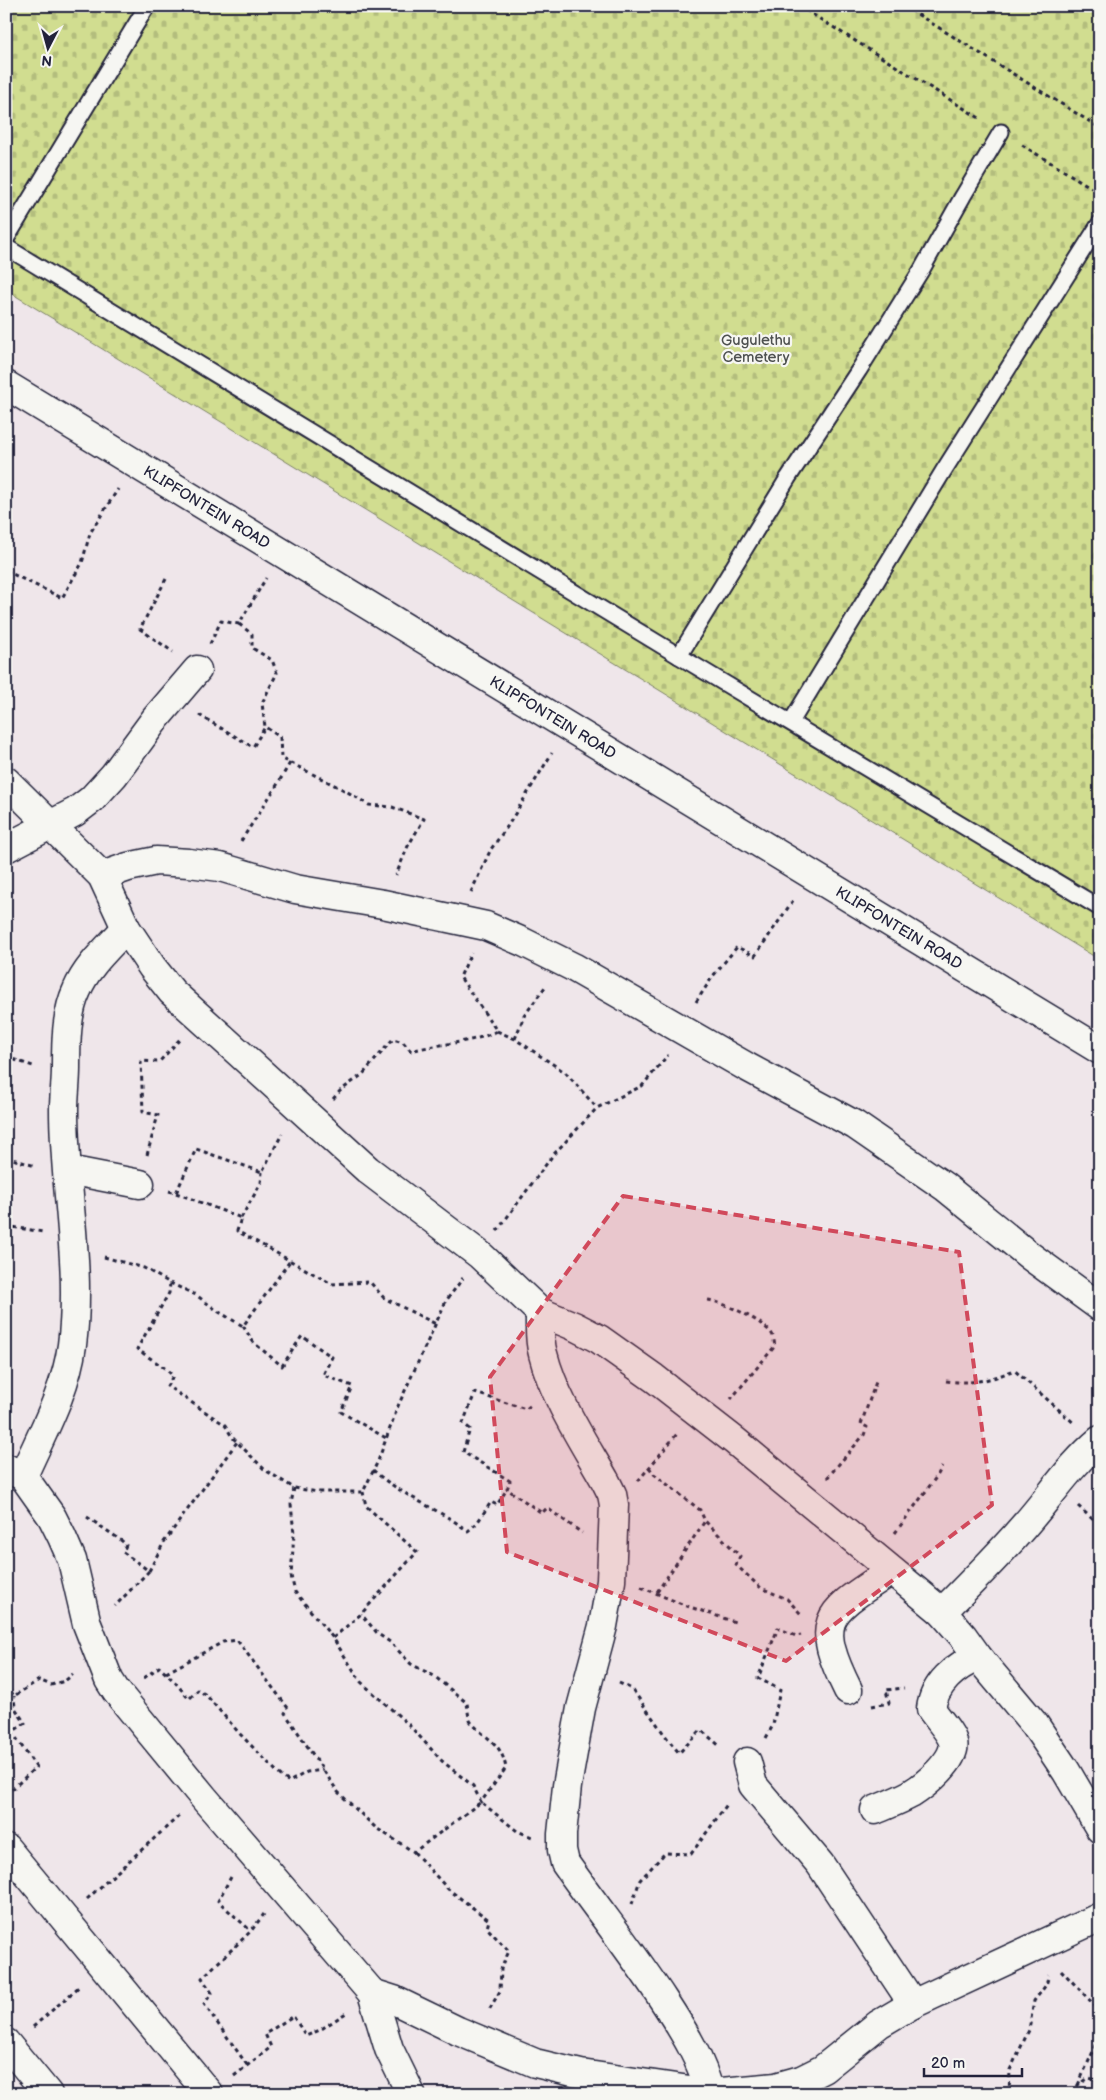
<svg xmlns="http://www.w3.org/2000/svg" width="1106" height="2100" font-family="'Balsamiq Sans',sans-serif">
<defs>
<pattern id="cemetery-stones" width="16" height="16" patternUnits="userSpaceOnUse" patternTransform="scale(1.25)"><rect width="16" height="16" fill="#d1dd90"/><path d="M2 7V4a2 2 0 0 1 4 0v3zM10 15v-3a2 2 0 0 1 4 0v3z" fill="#b3bd7d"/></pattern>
</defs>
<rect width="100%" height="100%" fill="#efe6ea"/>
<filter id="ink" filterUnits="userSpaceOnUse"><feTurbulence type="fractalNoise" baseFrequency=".02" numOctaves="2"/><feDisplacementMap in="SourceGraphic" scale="10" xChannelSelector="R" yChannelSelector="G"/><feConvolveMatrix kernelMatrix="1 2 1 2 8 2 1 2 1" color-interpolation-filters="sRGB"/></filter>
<g filter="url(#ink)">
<path fill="url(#cemetery-stones)" stroke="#7a8066" d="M6,6H1100V960L6,290Z"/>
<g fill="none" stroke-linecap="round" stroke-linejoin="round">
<defs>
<g id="lane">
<path d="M6,239L147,6"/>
<path d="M6,247L679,656L1100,908"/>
<path d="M679,656L788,478L859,370L922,269L963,196L1001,132"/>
<path d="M791,722L944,470L1100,223"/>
</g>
<g id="street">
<path d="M6,781L102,876L126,928L152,967L172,992L368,1170L480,1255L540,1312L574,1326L599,1339L654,1378L735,1441L942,1612L963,1636L978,1657L1035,1725L1066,1771L1100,1829"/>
<path d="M6,848L75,812L92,799L114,775L156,718L197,670"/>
<path d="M102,876L128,867L156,861L189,863L220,867L295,889L383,904L486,926L523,942L573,967L747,1067L855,1125L945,1187L1030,1256L1100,1307"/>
<path d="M68,1170L140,1184"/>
<path d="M540,1312C540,1326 539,1341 543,1354C554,1398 584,1443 606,1482L612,1494L614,1505L611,1581L603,1626L581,1708L567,1786L562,1834V1850L565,1863C598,1910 633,1953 664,2001C683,2030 702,2060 710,2094"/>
<path d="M6,1468L23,1476L52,1517L62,1537L72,1560L87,1624L109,1680L116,1691L204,1798L372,1993L389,2049L411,2094"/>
<path d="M23,1476C42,1433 66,1391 72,1345C82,1266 64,1188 64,1110C64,1096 66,1082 66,1068C66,1043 66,1013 77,990C87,966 109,947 126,928"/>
<path d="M942,1612C970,1584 998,1556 1024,1526C1049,1498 1071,1464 1100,1440"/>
<path d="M848,1690C811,1616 830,1612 891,1571"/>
<path d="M747,1762L753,1785L820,1864L913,2004"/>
<path d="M875,1810C887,1805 900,1800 911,1794C924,1786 958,1759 953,1742C951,1733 937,1718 931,1709C934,1684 955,1666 978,1657"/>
<path d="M6,1848L209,2094"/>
<path d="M372,1993L394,2000L458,2031L535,2063L581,2074L710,2093L776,2087L801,2080L823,2069L879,2024L913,2004L1100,1917"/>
<path d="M6,2043L48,2094"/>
</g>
<g id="secondary">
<path id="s1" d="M6,385L1100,1050"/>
</g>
</defs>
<use href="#lane" stroke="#22223b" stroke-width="19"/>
<use href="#street" stroke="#22223b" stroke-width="31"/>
<use href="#secondary" stroke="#22223b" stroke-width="31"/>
<g stroke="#22223b" stroke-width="3" stroke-dasharray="4 4" stroke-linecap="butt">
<path d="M799,6L981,119"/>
<path d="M904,6L1100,128"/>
<path d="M1022,145L1100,193"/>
<path d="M6,571L62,598L82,563L90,533L118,489"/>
<path d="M166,579L140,629L173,652"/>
<path d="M239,624L252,634V648L272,660L277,673L262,703L265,727"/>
<path d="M210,644L221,621L239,624L266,578"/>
<path d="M199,715L253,747L265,727L280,737L281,758L346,791L369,805L392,807L424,819L408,846L396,875"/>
<path d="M241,841L277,785L290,763"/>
<path d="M471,892L491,849L507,827L552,753"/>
<path d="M696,1002L713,976L737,947L755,956L794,899"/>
<path d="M497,1031L515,1039L566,1073L597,1108"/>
<path d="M515,1039L524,1016L545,987"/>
<path d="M6,1057L36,1067"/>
<path d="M333,1099L340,1091L363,1074L393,1039L403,1042L411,1051C439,1043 471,1044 497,1031L460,977L471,953"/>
<path d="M147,1155L158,1115L143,1112L141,1061L159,1062L180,1039"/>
<path d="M6,1157L35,1166"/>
<path d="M169,1191L176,1193L196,1149L262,1172L282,1134"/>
<path d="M176,1193L241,1218L237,1231L332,1284L370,1282L384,1298L436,1324"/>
<path d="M241,1218L261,1183L262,1172"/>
<path d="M6,1226L43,1232"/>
<path d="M497,1231L553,1155L597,1108L642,1086L668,1055"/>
<path d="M104,1257L144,1268L170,1283L169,1293L137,1349L166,1369L173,1376L167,1386L225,1425L232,1437L265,1470L294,1488L318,1492H363L378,1461L398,1406L446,1301L463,1278"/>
<path d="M1094,1266L1100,1260"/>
<path d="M170,1283L196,1295L219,1312L243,1326L290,1261"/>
<path d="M708,1300C725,1303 762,1320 772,1334C774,1337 774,1342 775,1346L731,1399"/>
<path d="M243,1326L254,1343L282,1366L302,1336L332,1357L323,1375L352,1386L341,1412L386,1438"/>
<path d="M946,1381C972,1384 989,1381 1014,1370L1075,1424"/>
<path d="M530,1406L526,1409L475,1393L463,1423L470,1429L463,1452L510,1481L507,1489L542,1513L547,1508L582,1533"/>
<path d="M649,1467L654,1474L700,1510L705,1521L740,1556L736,1565L761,1588L787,1599L801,1614"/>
<path d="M373,1470C401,1496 438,1508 468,1531L477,1523L491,1502L497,1505L507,1489"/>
<path d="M827,1478L864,1435L867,1427L861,1424L876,1382"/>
<path d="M638,1481L677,1434"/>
<path d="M294,1488L291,1504L294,1534L291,1576L295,1592L333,1638L361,1682L409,1725L442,1761L473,1786L481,1802L506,1768C501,1741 486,1740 471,1722C468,1718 468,1709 467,1703L434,1676L411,1664L390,1642L378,1634L361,1614"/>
<path d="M1078,1506L1100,1526"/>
<path d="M87,1517L122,1541L126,1545L123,1552L149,1571L115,1606"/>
<path d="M895,1533L937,1476L942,1467"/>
<path d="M149,1571L164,1542L237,1442"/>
<path d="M641,1587L684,1605L735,1622"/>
<path d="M657,1592L705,1521"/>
<path d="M333,1638L361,1614L417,1552L366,1506L363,1492"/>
<path d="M166,1673L223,1642L237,1640L288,1708L285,1713L338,1792L376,1828L414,1852L481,1802L517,1831L532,1837"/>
<path d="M144,1678L159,1667L175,1682L189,1699L198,1690L206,1695L240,1734L280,1775L289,1782L307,1772L323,1770"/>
<path d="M619,1683L632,1689L664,1734L679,1753L701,1730L721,1747"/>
<path d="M6,1685L14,1696L39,1680L51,1685L65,1681L73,1674"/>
<path d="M872,1706L889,1703L886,1690L904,1688"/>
<path d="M766,1738L773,1725L780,1690L758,1678L778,1628L796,1636L801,1635"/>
<path d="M6,1795L36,1767L12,1732L25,1723L15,1708L14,1696"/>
<path d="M414,1852L448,1889L489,1920L487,1928L509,1951L501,1969L500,1991L489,2010"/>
<path d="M231,1877L218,1901L251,1931"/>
<path d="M87,1899L179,1816"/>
<path d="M632,1904L640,1880L665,1853L691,1854L728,1803"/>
<path d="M1061,1970L1100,2011"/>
<path d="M33,2027L81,1985"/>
<path d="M247,2065L204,2004L212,1993L202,1978L251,1931L264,1914"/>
<path d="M234,2076L271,2047L265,2034L293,2016L306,2036L320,2030L346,2013"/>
<path d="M1078,2085L1100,2036"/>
<path d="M1009,2094L1010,2070L1029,2030L1034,2001L1046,1985L1049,1975"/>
<path d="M1074,2094L1078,2085L1089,2078L1100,2081"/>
</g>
<use href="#lane" stroke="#f6f6f2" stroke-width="15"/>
<use href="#street" stroke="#f6f6f2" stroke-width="28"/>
<use href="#secondary" stroke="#f6f6f2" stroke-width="28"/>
</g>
</g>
<path fill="#d1495b" fill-opacity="0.2" stroke="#d1495b" stroke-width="4" stroke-dasharray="10 6" stroke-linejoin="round" d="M623,1196L959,1252L992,1505L786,1661L507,1552L490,1377Z"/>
<g text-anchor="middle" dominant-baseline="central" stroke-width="4.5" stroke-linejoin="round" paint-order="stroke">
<g font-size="15" fill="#4e5150" stroke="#f6f6f2">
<text x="756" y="340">Gugulethu<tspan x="756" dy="17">Cemetery</tspan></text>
</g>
<g font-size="15" fill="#22223b" stroke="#f6f6f2">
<text stroke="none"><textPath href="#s1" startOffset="235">KLIPFONTEIN ROAD</textPath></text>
<text stroke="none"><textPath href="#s1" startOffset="640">KLIPFONTEIN ROAD</textPath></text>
<text stroke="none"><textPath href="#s1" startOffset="1045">KLIPFONTEIN ROAD</textPath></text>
</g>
</g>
<rect width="1106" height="2100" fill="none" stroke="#f6f6f2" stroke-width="25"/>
<rect x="12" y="12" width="1081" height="2075" fill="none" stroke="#22223b" stroke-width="2" filter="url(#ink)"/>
<g transform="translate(48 48) rotate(186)" stroke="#f6f6f2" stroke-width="4" paint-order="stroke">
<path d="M0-4L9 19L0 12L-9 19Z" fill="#22223b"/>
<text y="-8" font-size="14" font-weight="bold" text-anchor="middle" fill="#22223b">N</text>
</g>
<path d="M924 2068v8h98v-8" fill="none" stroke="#22223b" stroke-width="2.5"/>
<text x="931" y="2068" font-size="15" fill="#22223b" stroke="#f6f6f2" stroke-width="4" paint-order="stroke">20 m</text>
</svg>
